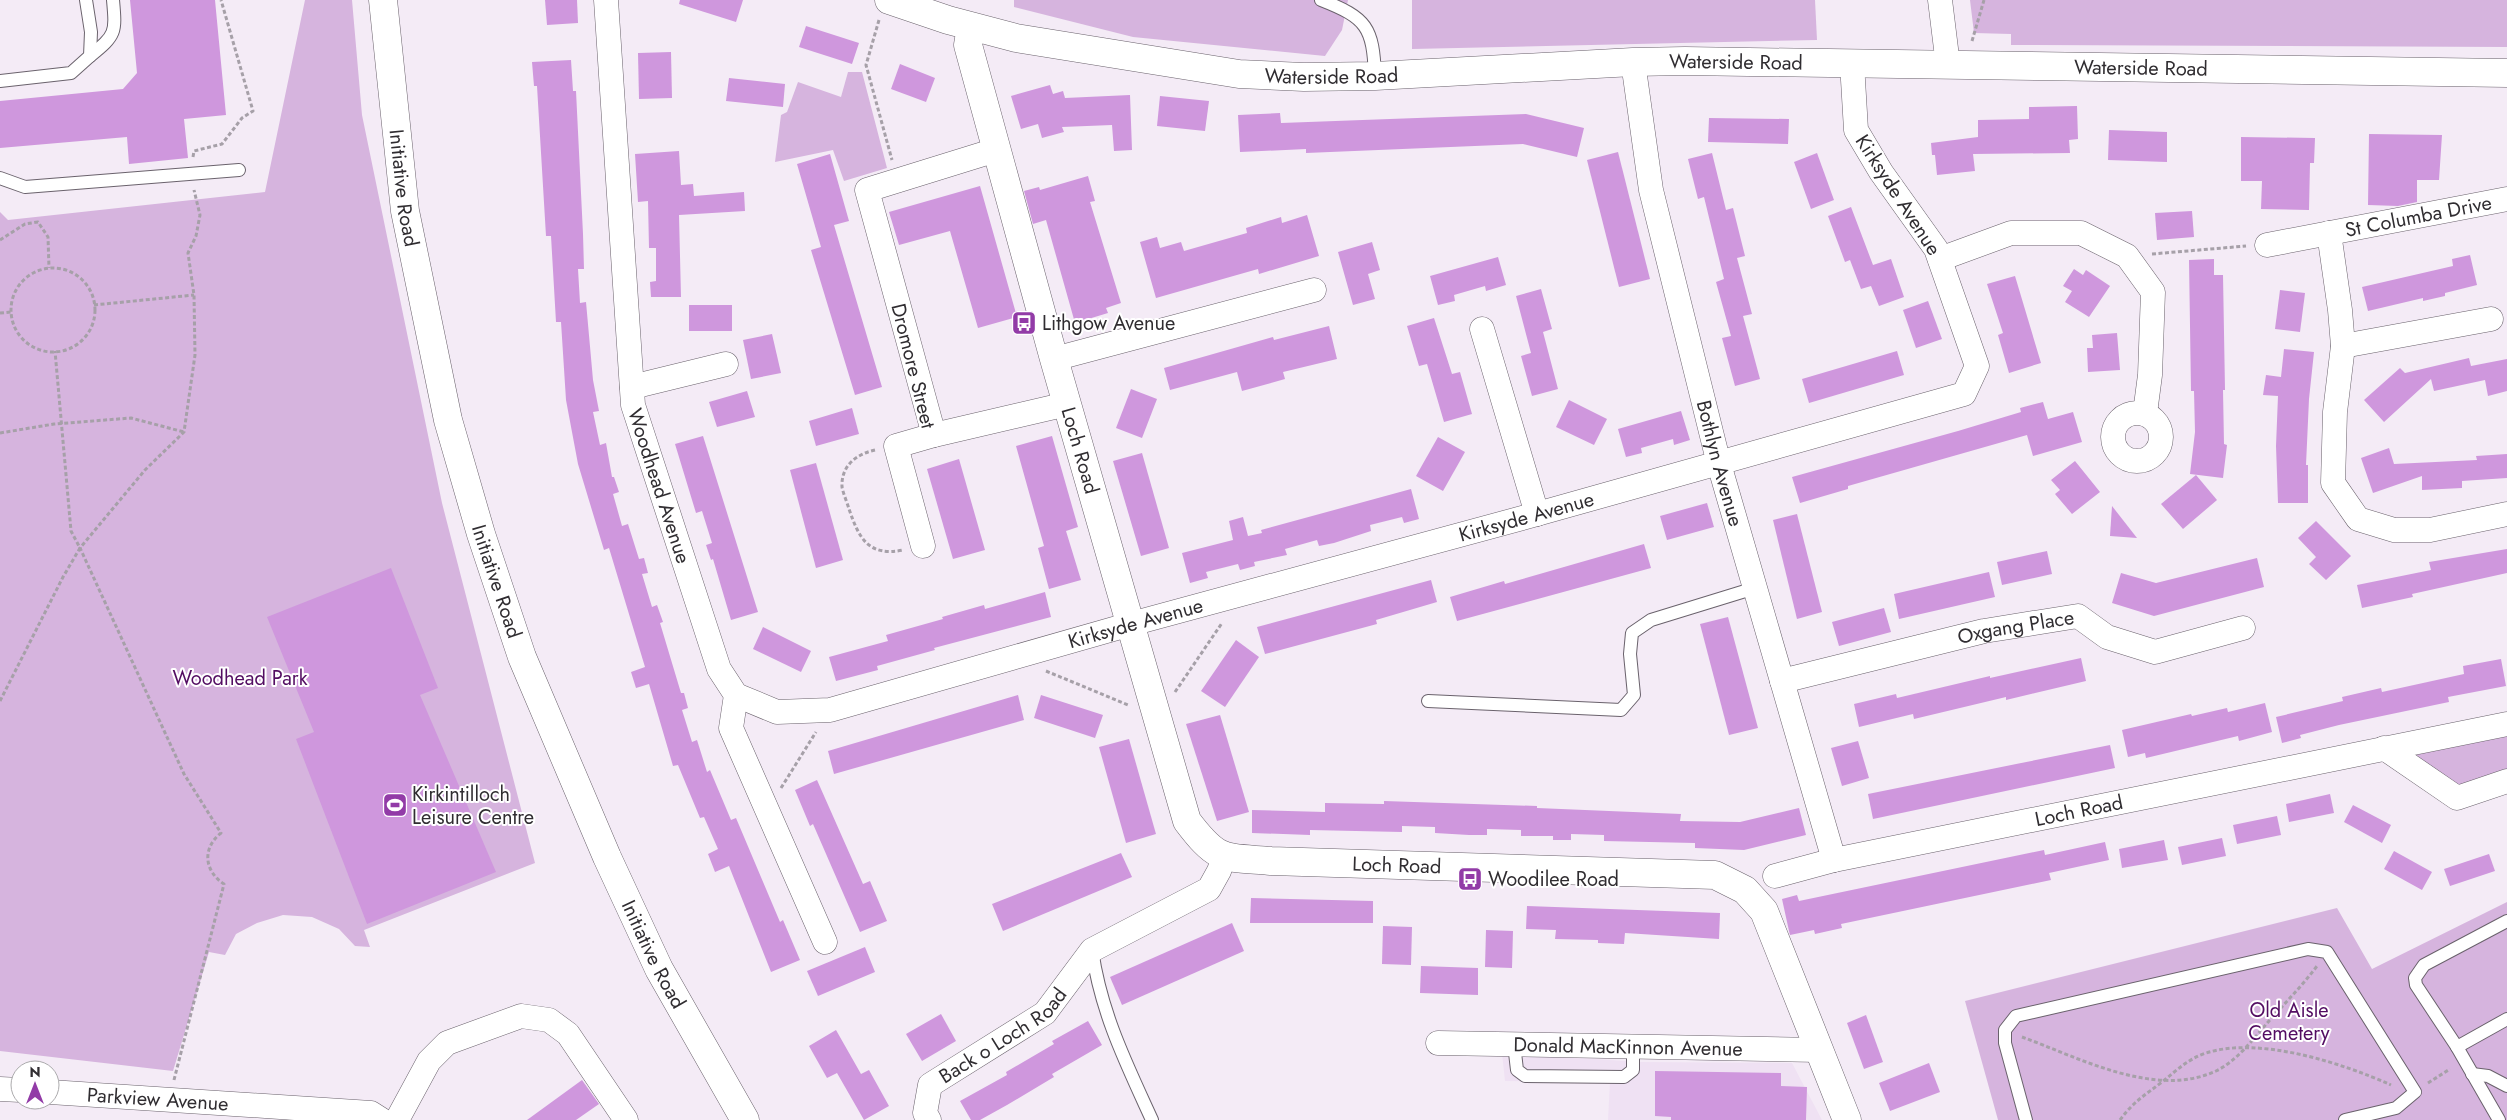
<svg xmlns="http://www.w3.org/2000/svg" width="2507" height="1120" font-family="Jost,sans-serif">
<rect width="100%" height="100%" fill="#f4ebf6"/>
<path fill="#efe1f3" d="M1502,1053L1640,1062L1792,1063L1822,1120H1608L1610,1082L1505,1081Z"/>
<g fill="#d6b4de">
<path d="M305,0H352L362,115L442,503L535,863L364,930L370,947L355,946L339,929L312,917L283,915L257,923L236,934L225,955L209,952L173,1071L0,1051V212L8,220L265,192Z"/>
<path d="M1014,0H1348L1342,30L1325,56L1133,37L1014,7Z"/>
<path d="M1412,0H1815L1817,40L1412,49Z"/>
<path d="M1970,0H2507V47L2011,45V34L1974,33Z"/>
<path d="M848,72H862L887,168L844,181L833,150L775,162L781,115L787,112L798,82L841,97Z"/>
<path d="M2507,732V773L2459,790L2404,753Z"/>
<path d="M2507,902V1120H1998L1965,1001L2337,908L2372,969Z"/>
</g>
<g fill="#cf97dd">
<path d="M130,0H215L226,115L184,119L188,158L129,164L127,137L0,148V101L123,89L137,73Z"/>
<path d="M545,0H577L578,23L547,25Z"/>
<path d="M680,0H743L736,22L679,4Z"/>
<path d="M806,26L859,43L852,64L799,47Z"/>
<path d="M671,52L672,98L639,99L638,53Z"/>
<path d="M571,60L573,91H576L583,234L584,269H578L580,303L586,302L593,380L599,411L593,412L600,445L606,443L612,477H614L619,492L613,494L622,526L628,524L639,559L644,558L648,573L642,574L652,607L657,605L663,622L660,623L681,693H684L688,708L682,710L692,742L697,740L707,772L710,770L731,820L736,818L780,922L783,920L800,960L771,972L729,866L715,872L708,854L718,849L704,817L700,818L678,765L673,766L649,684L636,688L631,672L645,667L609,548L604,550L578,464L566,400L561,322H556L551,236H546L537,86H534L532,62Z"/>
<path d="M900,64L935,78L926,102L891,89Z"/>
<path d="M729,78L785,84L783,107L726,101Z"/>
<path d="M1050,85L1053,94L1063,91L1065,98L1130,95L1132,150L1114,151L1112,125L1062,127L1064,132L1042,138L1038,124L1021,129L1011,96Z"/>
<path d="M1160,96L1209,101L1205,131L1157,126Z"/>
<path d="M2077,106L2078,139L2069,140L2070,153L1973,154L1975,171L1937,175L1935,155H1932L1931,143L1978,137V120L2029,119V107Z"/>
<path d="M1280,113L1281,123L1526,114L1584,128L1577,157L1523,144L1306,153V149L1240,152L1238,115Z"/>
<path d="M1709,118L1789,119L1788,144L1708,142Z"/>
<path d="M2109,130L2167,132V162L2108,160Z"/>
<path d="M2369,134L2442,135L2439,180H2417V202L2398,206L2368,205Z"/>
<path d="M2241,137L2315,138L2314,163H2310L2309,210L2261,209L2262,181H2241Z"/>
<path d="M679,151L681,185L693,184L694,196L744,192L745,211L679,215L681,297H651L650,282L656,281V248H649L648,201L638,202L635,154Z"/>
<path d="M1618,152L1650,279L1619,287L1587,160Z"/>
<path d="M1712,153L1726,210L1733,208L1745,256L1737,258L1752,314L1743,316L1760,379L1735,386L1722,338L1731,336L1716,282L1724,279L1704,197L1698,199L1688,159Z"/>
<path d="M1817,153L1834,200L1811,209L1794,162Z"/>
<path d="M830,154L849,221L834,225L882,387L855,395L811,250L821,247L797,164Z"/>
<path d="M1088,176L1095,201L1090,202L1121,303L1106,308L1108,313L1075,323L1046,220L1033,224L1024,191L1039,187L1040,190Z"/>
<path d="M980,186L1017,317L978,328L950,231L899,245L889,212Z"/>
<path d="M1851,207L1873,265L1891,259L1904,297L1879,306L1871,286L1861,289L1850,260L1845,262L1828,216Z"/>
<path d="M2192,211L2194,237L2157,240L2155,213Z"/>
<path d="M1307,215L1319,256L1259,274L1258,269L1156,298L1140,242L1157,237L1160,248L1181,242L1184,251L1247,233L1246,228L1281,217L1282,223Z"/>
<path d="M1372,242L1380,270L1368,274L1375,299L1353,305L1338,252Z"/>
<path d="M2470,255L2477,285L2445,293V296L2423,301V298L2368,311L2362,287L2453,266L2452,259Z"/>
<path d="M1498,257L1506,285L1486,291L1485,286L1454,295L1455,301L1438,305L1430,276Z"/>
<path d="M2214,259V275H2223L2225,390H2223L2224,444L2227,445L2223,478L2190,474L2195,432L2194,391H2191L2189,260Z"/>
<path d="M2074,269L2083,275L2086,270L2110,286L2089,317L2065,302L2072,291L2063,286Z"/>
<path d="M2015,276L2041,363L2009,373L1998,335L2003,333L1987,284Z"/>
<path d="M1541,289L1552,329L1543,332L1558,389L1532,396L1521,356L1531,353L1516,296Z"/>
<path d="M2280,290L2305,293L2300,332L2275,329Z"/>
<path d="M1928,301L1942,339L1916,348L1903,310Z"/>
<rect x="689" y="305" width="43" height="26"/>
<path d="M1434,318L1452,374L1460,372L1472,414L1444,422L1427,364L1419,366L1407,326Z"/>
<path d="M1329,326L1337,359L1283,372L1285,379L1242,391L1237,372L1170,390L1164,368L1273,337L1274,340Z"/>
<path d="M2117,333L2120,370L2088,372L2087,348H2093L2092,335Z"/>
<path d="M772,334L781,373L751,379L743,340Z"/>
<path d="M2284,349L2314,352L2309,399L2306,465H2308V503H2278L2276,446L2278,396L2263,395L2266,375L2281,377Z"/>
<path d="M1897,351L1904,375L1809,403L1802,379Z"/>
<path d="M2469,358L2471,366L2507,359V391L2488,396L2485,380L2434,391L2431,379L2384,422L2364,400L2400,368L2405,373Z"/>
<path d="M1131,389L1157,399L1142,438L1116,428Z"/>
<path d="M747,391L755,417L717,427L709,402Z"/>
<path d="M1569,400L1607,419L1594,445L1556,427Z"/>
<path d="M2043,402L2048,419L2073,412L2082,442L2033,456L2027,435L1848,486V489L1800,503L1792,477L1958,431L2021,412L2020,408Z"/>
<path d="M852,408L859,434L816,446L809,421Z"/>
<path d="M1681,411L1690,440L1674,445L1673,439L1641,448L1642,453L1626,457L1618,429Z"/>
<path d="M703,436L758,612L731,620L713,559L711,560L706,545L712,543L702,511L696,513L675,444Z"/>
<path d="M1052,436L1078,527L1066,531L1081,580L1049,589L1038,548L1044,546L1016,446Z"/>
<path d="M1438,437L1465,452L1443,491L1416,476Z"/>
<path d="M2389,448L2394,464L2477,460L2476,456L2507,454V478L2462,481V488L2422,490V476L2373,493L2361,458Z"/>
<path d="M1142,453L1169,548L1141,556L1113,461Z"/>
<path d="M959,459L985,550L953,559L927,469Z"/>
<path d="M2075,461L2100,492L2072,514L2055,494L2060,490L2051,480Z"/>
<path d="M816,463L843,560L816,568L790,470Z"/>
<path d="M2196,475L2217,500L2183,529L2161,504Z"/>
<path d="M1411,489L1419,519L1404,523L1402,517L1370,525L1371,531L1334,543L1319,546L1317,540L1285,549L1287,555L1254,562L1255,566L1240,570L1238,564L1206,572L1208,578L1190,583L1182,553L1233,540L1229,521L1243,517L1248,536L1262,533L1261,530Z"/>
<path d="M1707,503L1714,527L1667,540L1660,516Z"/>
<path d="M2112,506L2137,538L2110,536Z"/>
<path d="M1797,514L1822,612L1797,619L1773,520Z"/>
<path d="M2316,521L2351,556L2326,580L2309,564L2316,557L2298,538Z"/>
<path d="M1644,544L1651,568L1457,621L1450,597L1504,581L1505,584Z"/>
<path d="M2507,549V573L2412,594L2413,597L2362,608L2357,585L2431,570L2429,562Z"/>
<path d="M2047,551L2052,574L2002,585L1997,562Z"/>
<path d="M2257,558L2264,587L2154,616L2112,603L2121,573L2156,583Z"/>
<path d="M391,568L438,688L420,695L496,872L367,924L296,739L314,732L267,617Z"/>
<path d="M1989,572L1995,597L1899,619L1894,594Z"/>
<path d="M1431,580L1437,602L1376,620L1377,624L1265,654L1257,627Z"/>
<path d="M1045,592L1051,617L934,648L935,650L877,666L878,670L836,681L829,657L888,641L886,635L943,619L942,617L984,605L985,609Z"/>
<path d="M1884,608L1891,632L1839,646L1832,622Z"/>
<path d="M1728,617L1758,728L1729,735L1700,624Z"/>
<path d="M763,627L811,651L801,672L753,649Z"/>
<path d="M1236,640L1259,657L1225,707L1201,691Z"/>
<path d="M2081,658L2086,681L2006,700V697L1914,719L1913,714L1859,727L1854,704L1896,694L1897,698L1990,676V678Z"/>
<path d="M2501,659L2506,686L2448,697L2449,702L2339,725L2300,735L2301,738L2282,743L2276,717L2343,701L2342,697L2381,688L2382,692L2464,674L2463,666Z"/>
<path d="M1018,695L1024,720L834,774L828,751Z"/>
<path d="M1041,695L1103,715L1095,738L1034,718Z"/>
<path d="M2265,703L2272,732L2239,741L2238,736L2146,758L2145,753L2128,757L2122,730L2191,714L2192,716L2227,708L2228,712Z"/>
<path d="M1220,715L1249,812L1217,821L1186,724Z"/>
<path d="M1129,739L1156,834L1126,843L1099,747Z"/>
<path d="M1858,741L1869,778L1842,786L1831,748Z"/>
<path d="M2110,745L2115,768L1873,819L1868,794Z"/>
<path d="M817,780L863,884L870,881L887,921L860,932L813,824L810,826L795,790Z"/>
<path d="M2330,794L2334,813L2289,822L2286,804Z"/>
<path d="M1384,801L1537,806V808L1681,814L1680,821L1740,822L1799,808L1806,835L1744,850L1695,848V843L1604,841V835L1571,834V840H1553V836H1521V830L1487,829V835H1469L1435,833V827L1402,826V832L1310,830V835L1252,833V810L1325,812V803L1384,804Z"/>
<path d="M2353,805L2391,825L2382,843L2344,822Z"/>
<path d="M2277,816L2281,835L2237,844L2233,825Z"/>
<path d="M2222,838L2226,856L2182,865L2178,847Z"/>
<path d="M2164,840L2168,860L2122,868L2119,849Z"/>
<path d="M2105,842L2109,860L2049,873L2051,880L1841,924L1842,928L1815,934L1814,930L1790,935L1789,931L1782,899L1797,895L1799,901L2044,850L2045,855Z"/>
<path d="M2394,851L2432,872L2422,890L2384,869Z"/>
<path d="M1121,853L1132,877L1003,931L992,904Z"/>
<path d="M2489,854L2495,871L2450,886L2444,869Z"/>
<path d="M1251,898L1373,901V923H1250Z"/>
<path d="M1527,906L1720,913L1719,939L1625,933L1624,944L1598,943V940L1555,939L1556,930L1526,929Z"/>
<path d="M1232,923L1244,951L1122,1005L1110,977Z"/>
<path d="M1383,926L1412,927L1411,965L1382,964Z"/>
<path d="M1486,930L1513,931L1512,968L1485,967Z"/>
<path d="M865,947L875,972L818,996L807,971Z"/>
<path d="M1421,966L1478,968V995L1420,993Z"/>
<path d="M941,1014L956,1041L922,1061L906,1034Z"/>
<path d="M1866,1015L1883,1062L1864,1069L1847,1023Z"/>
<path d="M1088,1021L1102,1045L1052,1074L1054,1077L1007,1105L980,1120H971L960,1101L1007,1075L1006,1072L1054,1044L1052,1041Z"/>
<path d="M836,1030L861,1074L869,1070L889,1106L864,1120L837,1073L827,1078L809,1046Z"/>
<path d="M1929,1063L1940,1092L1890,1111L1879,1083Z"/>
<path d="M1655,1071L1781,1073V1086L1807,1087L1806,1120H1671V1117L1655,1116Z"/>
<path d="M582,1080L599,1104L576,1120H527Z"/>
</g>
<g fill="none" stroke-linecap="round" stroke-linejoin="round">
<defs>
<g id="lane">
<path d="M1321,0C1367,18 1373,27 1375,76"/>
<path d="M90,56C116,35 116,33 113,0"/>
<path d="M0,81L71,73L90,56L91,32L86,0"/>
<path d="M0,178L25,187L239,170"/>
<path d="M1428,701L1621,710L1634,695L1630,654L1632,633L1651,620L1755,588"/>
<path d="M1092,950C1101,1013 1126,1063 1152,1120"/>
<path d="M1514,1044L1517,1070L1525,1076L1624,1077L1633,1070V1047"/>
<path d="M2457,1047L2507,1019"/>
<path d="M2472,1074L2488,1076L2507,1086"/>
<path d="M2026,1120L2005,1043V1030L2016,1016L2308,949L2327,952L2415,1092L2396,1108L2345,1120"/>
<path d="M2499,1120L2457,1047L2416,985L2415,978L2424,965L2507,921"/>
</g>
<g id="street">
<path id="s1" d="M606,0L633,405L719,669L736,695L731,728L825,942"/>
<path d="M1940,0L1948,65"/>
<path id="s2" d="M1633,62L1651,190L1719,464L1834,860"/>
<path d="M2329,233L2340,310L2343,346L2335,412L2333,483L2358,519L2394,530H2430L2507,514"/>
<path id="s3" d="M2267,245L2507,199"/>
<path d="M1940,259L2011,233H2081L2127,256L2153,292L2150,375L2145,413"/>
<path d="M1482,329L1537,514"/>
<path d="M2343,346L2491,319"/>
<path d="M1054,359L1314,290"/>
<path d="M632,387L726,364"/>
<circle cx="2137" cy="437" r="24"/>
<path d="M934,435L1067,404"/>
<path d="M923,546L896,446L934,435L867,190L996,150"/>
<path id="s4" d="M1782,681L1984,631L2078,616L2107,637L2155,652L2243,628"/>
<path id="s5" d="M736,695L777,712L830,710L1131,624L1537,514L1964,394L1977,366L1936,249L1881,172L1856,130L1852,63"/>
<path d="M2384,748L2457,798L2507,781"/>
<path id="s6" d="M1775,876L1834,860L2507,724"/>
<path id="s7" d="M1438,1043L1819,1050"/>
<path d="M0,1089L20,1090"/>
<path id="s8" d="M50,1092L371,1113L382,1120"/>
<path d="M397,1120L429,1061L447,1043L521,1016L549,1020L568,1034L626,1120"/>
<path id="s9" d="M929,1120L925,1113L930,1085L1045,1013L1092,950L1209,889L1219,871L1224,857"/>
</g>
<g id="secondary">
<path id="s10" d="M889,0L948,20L1016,38L1239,74L1304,77L1375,76L1633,62L1685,61L2507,73"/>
<path id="s11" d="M971,27L968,45L1054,359L1187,821C1218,862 1223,857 1271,861L1715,875L1745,890L1764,911L1847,1120"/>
</g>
<g id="primary">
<path id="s12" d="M383,0L405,211L448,420L481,534L522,657L607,857L659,969L745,1120"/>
</g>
</defs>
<use href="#lane" stroke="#6a626c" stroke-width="14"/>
<use href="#street" stroke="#6a626c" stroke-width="25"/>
<use href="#secondary" stroke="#6a626c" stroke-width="29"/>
<use href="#primary" stroke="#6a626c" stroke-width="29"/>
<g stroke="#a6a0a8" stroke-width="3" stroke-dasharray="4 2.5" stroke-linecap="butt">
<path d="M879,20L866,65L892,160"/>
<path d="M1972,41L1984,0"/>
<path d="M193,157L194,151L222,144L242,118L253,111L221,0"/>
<path d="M0,240L25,224L38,222L48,237L49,268"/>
<path d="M2152,254L2246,246"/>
<circle cx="53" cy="310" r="42"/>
<path d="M94,305L194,295"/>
<path d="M0,313L11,312"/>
<path d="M0,433L54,424L131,418L184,432"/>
<path d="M875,450C857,454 841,465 842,487C843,493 847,502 849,509C859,538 868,557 903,550"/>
<path d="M1046,671L1128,705"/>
<path d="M1175,692L1222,623"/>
<path d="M0,701L63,577L80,548L71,531L55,351"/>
<path d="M781,788L816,732"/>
<path d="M2022,1037C2080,1058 2155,1099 2216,1071C2237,1061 2254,1038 2269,1021C2285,1003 2302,986 2317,966"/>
<path d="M174,1080L224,884C204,871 202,848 221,833L184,774L80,548L145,470L184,432L195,355L194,295L188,253L196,236L200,215L194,190"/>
<path d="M2428,1083L2450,1069"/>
<path d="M2120,1120C2133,1102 2145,1095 2162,1082C2177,1070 2188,1059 2206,1053C2259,1036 2342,1063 2391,1085"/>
</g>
<use href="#lane" stroke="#fff" stroke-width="12"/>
<use href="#street" stroke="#fff" stroke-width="24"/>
<use href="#secondary" stroke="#fff" stroke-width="28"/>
<use href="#primary" stroke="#fff" stroke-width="28"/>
</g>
<defs>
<symbol id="bus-square" viewBox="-11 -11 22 22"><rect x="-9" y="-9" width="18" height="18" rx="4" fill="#923ba7" stroke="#fff"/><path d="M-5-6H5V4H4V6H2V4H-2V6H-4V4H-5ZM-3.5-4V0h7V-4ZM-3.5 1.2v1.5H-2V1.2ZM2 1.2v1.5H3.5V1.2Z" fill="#fff"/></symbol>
<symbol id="stadium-square" viewBox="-11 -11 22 22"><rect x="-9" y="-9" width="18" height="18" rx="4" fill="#923ba7" stroke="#fff"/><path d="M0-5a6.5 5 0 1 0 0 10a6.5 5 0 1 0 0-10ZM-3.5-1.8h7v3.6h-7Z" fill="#fff"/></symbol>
</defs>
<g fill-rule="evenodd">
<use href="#bus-square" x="1010" y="309" width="28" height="28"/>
<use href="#stadium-square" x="381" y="791" width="28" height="28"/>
<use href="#bus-square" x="1456" y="865" width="28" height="28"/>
</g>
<g text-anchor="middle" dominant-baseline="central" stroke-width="4" stroke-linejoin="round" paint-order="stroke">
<g font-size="20" fill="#302d31" stroke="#fff">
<text stroke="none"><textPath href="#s10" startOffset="856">Waterside Road</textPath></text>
<text stroke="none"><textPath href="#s10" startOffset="1261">Waterside Road</textPath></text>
<text stroke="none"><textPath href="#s10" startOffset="451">Waterside Road</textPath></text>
<text stroke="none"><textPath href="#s12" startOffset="189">Initiative Road</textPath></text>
<text transform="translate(1898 195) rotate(57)">Kirksyde Avenue</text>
<text stroke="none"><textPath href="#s3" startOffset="154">St Columba Drive</textPath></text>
<text transform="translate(913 366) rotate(76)">Dromore Street</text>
<text stroke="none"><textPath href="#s11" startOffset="439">Loch Road</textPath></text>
<text stroke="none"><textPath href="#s2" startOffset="411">Bothlyn Avenue</textPath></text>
<text stroke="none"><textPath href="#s1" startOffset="491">Woodhead Avenue</textPath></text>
<text stroke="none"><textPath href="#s5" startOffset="820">Kirksyde Avenue</textPath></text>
<text stroke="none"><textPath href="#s12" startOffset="594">Initiative Road</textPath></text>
<text stroke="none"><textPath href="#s5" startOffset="415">Kirksyde Avenue</textPath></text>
<text stroke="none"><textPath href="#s4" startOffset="240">Oxgang Place</textPath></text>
<text stroke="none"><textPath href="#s6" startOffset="311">Loch Road</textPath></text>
<text stroke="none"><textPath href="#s11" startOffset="1049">Loch Road</textPath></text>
<text stroke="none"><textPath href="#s12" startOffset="999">Initiative Road</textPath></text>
<text stroke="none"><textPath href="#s9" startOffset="125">Back o Loch Road</textPath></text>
<text stroke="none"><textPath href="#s7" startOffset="190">Donald MacKinnon Avenue</textPath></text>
<text stroke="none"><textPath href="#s8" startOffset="108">Parkview Avenue</textPath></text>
</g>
<g font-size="20" fill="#302d31" stroke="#fff" text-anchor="start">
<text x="1042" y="323">Lithgow Avenue</text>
<text x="412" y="794">Kirkintilloch<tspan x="412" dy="23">Leisure Centre</tspan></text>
<text x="1488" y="879">Woodilee Road</text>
</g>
<g font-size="20" fill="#530d62" stroke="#fff">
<text x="240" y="678">Woodhead Park</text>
<text x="2289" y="1010">Old Aisle<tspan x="2289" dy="23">Cemetery</tspan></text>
</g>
</g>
<g transform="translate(35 1085)"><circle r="24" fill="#ffffff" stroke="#acabad"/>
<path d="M0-4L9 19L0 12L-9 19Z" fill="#923ba7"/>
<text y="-8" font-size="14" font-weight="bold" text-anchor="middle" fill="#302d31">N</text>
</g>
</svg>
